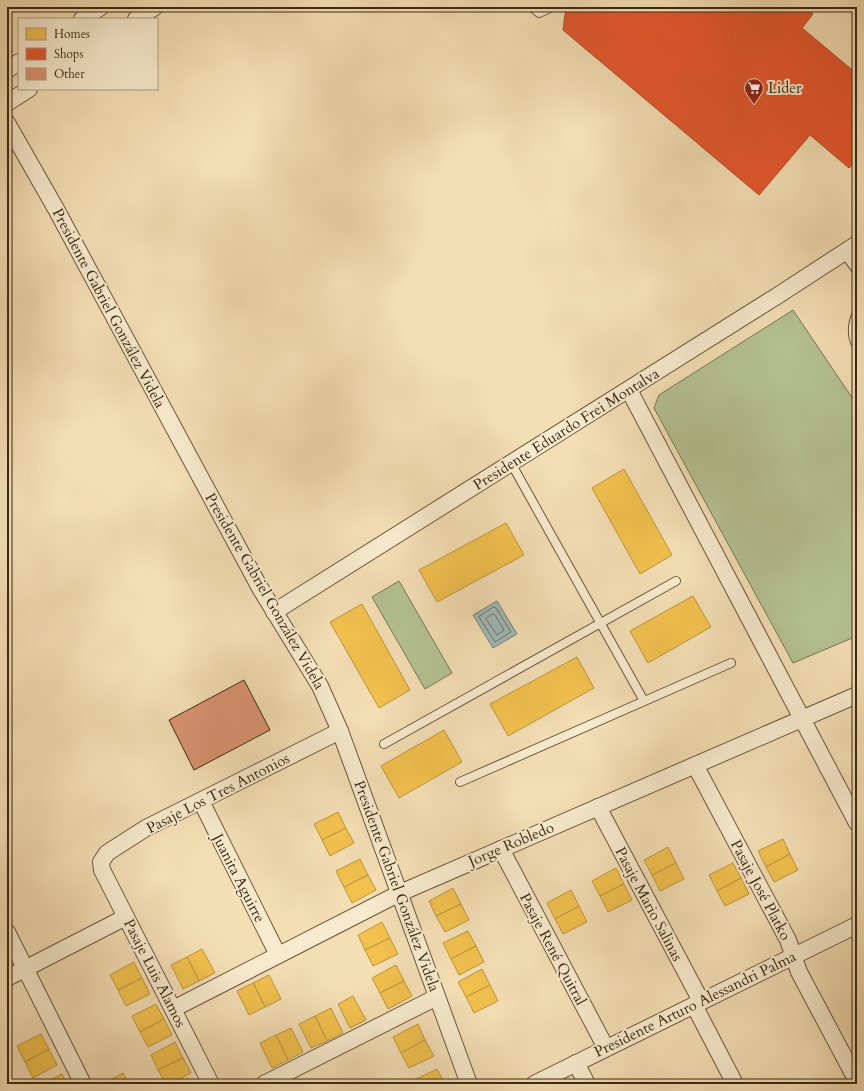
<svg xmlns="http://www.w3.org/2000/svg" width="864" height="1091" font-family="Cardo,serif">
<rect width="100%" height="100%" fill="#f4deb4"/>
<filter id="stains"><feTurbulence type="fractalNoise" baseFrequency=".005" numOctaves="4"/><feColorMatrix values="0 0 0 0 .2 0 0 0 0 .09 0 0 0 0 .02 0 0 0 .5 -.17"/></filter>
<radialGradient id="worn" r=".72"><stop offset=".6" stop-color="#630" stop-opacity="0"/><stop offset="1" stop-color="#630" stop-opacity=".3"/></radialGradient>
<g fill="#b5c292" stroke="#787652">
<path d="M793,310L857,405V636L793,663L654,408L659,395Z"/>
<path d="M399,581L452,673L425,689L372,597Z"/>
</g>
<path fill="#a0b9b8" stroke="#787f76" d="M497,601L517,634L493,648L473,615Z"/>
<g fill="#f2c14e" stroke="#bb933c">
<path d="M624,469L672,555L640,574L592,488Z"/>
<path d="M506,523L524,555L437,602L419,570Z"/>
<path d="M693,596L711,627L648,663L630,631Z"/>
<path d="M362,604L410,690L379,708L330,622Z"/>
<path d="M577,657L594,688L508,736L490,704Z"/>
<path d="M444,730L462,762L399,798L381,766Z"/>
<path d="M338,812L346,828L322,840L314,824Z"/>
<path d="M346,828L354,843L330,856L322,840Z"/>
<path d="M783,839L790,854L766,867L758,851Z"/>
<path d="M668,847L676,863L652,875L644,860Z"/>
<path d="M790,854L798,870L774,882L766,867Z"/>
<path d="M360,859L368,875L344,887L336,871Z"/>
<path d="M676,863L684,879L660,891L652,875Z"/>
<path d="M733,863L741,878L717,891L709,875Z"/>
<path d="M616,868L624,884L600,896L592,881Z"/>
<path d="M368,875L376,890L352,903L344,887Z"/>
<path d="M741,878L749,894L725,906L717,891Z"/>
<path d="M624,884L632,900L608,912L600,896Z"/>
<path d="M453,888L461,904L436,916L429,901Z"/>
<path d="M571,890L579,906L555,919L547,903Z"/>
<path d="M461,904L469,920L445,932L436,916Z"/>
<path d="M579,906L587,922L563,934L555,919Z"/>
<path d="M382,922L390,938L365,950L358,935Z"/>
<path d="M468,931L476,946L451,959L443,943Z"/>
<path d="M390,938L398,954L373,966L365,950Z"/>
<path d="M476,946L484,962L459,975L451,959Z"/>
<path d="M202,949L215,973L199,981L187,957Z"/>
<path d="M187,957L199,981L183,989L171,965Z"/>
<path d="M134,962L142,978L118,990L110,975Z"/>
<path d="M396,965L404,981L380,993L372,978Z"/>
<path d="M482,969L490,985L466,997L458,982Z"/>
<path d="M269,975L281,999L265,1007L253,983Z"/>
<path d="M142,978L150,994L126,1006L118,990Z"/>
<path d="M404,981L412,996L388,1009L380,993Z"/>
<path d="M253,983L265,1007L249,1015L237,991Z"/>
<path d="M490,985L498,1001L474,1013L466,997Z"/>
<path d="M353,996L366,1020L350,1028L338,1004Z"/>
<path d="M156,1004L164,1019L140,1032L132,1016Z"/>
<path d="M331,1008L343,1033L327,1041L315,1016Z"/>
<path d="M315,1016L327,1041L311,1048L299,1024Z"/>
<path d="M164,1019L172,1035L148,1047L140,1032Z"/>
<path d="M418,1024L425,1040L401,1053L393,1037Z"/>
<path d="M291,1028L303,1052L288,1060L276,1035Z"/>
<path d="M41,1034L49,1049L25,1062L17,1046Z"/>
<path d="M276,1035L288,1060L272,1068L260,1043Z"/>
<path d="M425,1040L434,1056L409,1068L401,1053Z"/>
<path d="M175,1042L183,1058L158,1070L151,1055Z"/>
<path d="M49,1049L57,1065L33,1078L25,1062Z"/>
<path d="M183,1058L191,1073L170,1084H166L158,1070Z"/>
<path d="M437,1069L445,1084H414L412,1081Z"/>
<path d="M123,1073L129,1084H102Z"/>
<path d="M62,1074L67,1084H41Z"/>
</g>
<path fill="#e4572e" stroke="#b14926" d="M566,7H572L579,13L585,7H804L813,14L802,28L857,74V159L849,168L810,135L759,195L563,30Z"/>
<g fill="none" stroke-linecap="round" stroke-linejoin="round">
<g stroke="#6e7166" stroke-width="1">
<path d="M494,607L496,608L511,632L495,642L479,617Z"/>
<path d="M492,614L495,615L504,630L497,635L486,619Z"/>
</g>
</g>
<path fill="#da9371" stroke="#3b2913" d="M244,680L270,730L194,770L169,720Z"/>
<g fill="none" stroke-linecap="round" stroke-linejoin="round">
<defs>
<g id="lane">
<path d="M532,7L539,13L552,7"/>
<path d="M844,253L857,271"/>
<path d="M857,313C852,323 851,336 857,346"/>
<path d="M511,463L644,701"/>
<path d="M384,744L676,581"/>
<path d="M460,782L731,663"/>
</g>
<g id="street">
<path d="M82,19L101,7"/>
<path d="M136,19L155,7"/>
<path d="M7,70L19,62"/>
<path d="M7,103L29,89"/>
<path d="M7,123L56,209L260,588L320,686L340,731L469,1084"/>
<path d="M629,390L857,823"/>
<path d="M274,612L777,296L857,244"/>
<path d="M695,765L788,940L799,972L857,1081"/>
<path d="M201,801L278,955"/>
<path d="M598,807L701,1001"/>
<path d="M501,849L606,1048"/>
<path d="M7,932L83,1084"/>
<path d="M7,978L126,917"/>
<path d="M694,1005L735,1084"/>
<path d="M173,1009L400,893L857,695"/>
<path d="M576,1063L587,1084"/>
<path d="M211,1084L102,870L101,862L107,853L146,828L340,731"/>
<path d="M264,1084L437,997"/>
<path d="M534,1084L857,925"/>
</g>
</defs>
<use href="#lane" stroke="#69563b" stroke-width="10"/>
<use href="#street" stroke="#69563b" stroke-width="18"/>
<use href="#lane" stroke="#f8eace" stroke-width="8"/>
<use href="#street" stroke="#f8eace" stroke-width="16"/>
</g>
<defs>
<symbol id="supermarket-pin" viewBox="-11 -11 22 30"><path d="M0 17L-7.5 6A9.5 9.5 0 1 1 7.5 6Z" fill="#8f2418" stroke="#f8eace"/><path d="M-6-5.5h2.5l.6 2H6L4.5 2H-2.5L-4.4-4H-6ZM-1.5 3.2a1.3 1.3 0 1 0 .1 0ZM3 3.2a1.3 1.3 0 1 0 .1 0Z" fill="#fff"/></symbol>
</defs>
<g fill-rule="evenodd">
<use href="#supermarket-pin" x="743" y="77" width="22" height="30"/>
</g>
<g text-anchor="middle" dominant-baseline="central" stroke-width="4" stroke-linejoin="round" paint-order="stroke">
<g font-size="15" fill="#3b2913" stroke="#f8eace" text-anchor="start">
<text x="768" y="88">Lider</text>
</g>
<g font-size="15" fill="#3b2913" stroke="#f8eace">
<text transform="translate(109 308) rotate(62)">Presidente Gabriel González Videla</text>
<text transform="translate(566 429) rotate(-32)">Presidente Eduardo Frei Montalva</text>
<text transform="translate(265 591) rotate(60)">Presidente Gabriel González Videla</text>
<text transform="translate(218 793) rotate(-27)">Pasaje Los Tres Antonios</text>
<text transform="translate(511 844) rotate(-23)">Jorge Robledo</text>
<text transform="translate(239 878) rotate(63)">Juanita Aguirre</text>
<text transform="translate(397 886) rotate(70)">Presidente Gabriel González Videla</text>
<text transform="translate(761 890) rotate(62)">Pasaje José Platko</text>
<text transform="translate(649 904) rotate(62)">Pasaje Mario Salinas</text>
<text transform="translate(553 949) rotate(62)">Pasaje René Quitral</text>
<text transform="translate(155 973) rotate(63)">Pasaje Luis Alamos</text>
<text transform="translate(695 1004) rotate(-26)">Presidente Arturo Alessandri Palma</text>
</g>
</g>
<rect width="864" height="1091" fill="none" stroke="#f4deb4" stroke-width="24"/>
<rect x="8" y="8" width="848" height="1075" fill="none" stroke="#3b2913" stroke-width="2"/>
<rect x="12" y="12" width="840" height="1067" fill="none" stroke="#3b2913"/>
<rect x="18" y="18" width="140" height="72" fill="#f8eace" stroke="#ac9d83"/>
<rect x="26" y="28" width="20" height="12" fill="#f2c14e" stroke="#ac9d83"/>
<text x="54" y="38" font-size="12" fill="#3b2913">Homes</text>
<rect x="26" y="48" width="20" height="12" fill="#e4572e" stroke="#ac9d83"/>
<text x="54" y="58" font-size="12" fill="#3b2913">Shops</text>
<rect x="26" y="68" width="20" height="12" fill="#da9371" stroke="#ac9d83"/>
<text x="54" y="78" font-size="12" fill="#3b2913">Other</text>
<rect width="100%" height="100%" filter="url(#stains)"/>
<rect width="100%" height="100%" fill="url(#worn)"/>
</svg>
